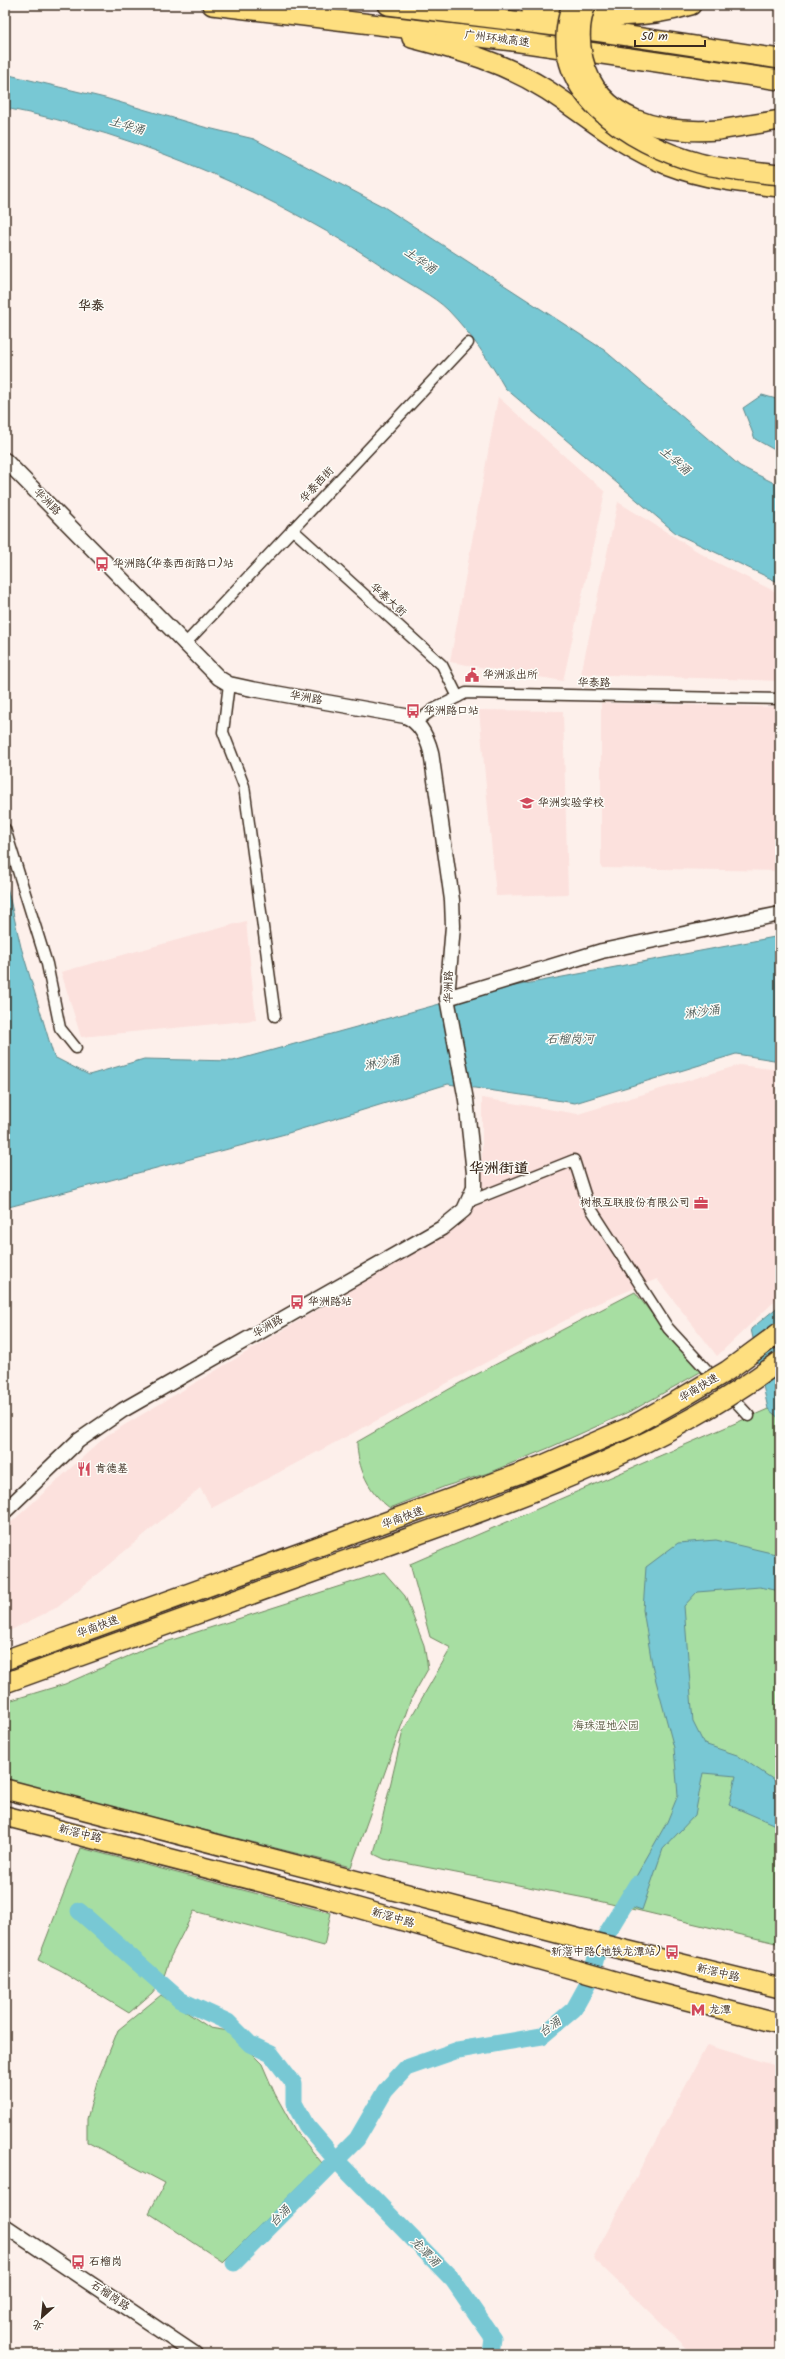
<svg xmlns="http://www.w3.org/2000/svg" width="785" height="2359" font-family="Kalam,'LXGW WenKai TC',sans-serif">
<rect width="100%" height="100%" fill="#fdf0eb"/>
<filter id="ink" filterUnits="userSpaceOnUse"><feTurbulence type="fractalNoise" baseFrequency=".025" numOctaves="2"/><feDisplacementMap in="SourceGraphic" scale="8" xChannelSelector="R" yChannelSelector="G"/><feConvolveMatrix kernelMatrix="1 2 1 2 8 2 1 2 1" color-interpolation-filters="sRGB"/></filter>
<g filter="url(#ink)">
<g fill="#fce1dd">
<path d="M498,397L605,492L563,681L450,662Z"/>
<path d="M618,502L710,559L780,594V681L581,674Z"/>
<path d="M601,703L780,707V871L601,868Z"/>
<path d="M479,710L563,711L568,894L496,896Z"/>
<path d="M246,921L256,1020L81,1037L61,972Z"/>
<path d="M739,1065L780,1070V1286L777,1299L717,1356L657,1279L596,1304L212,1508L200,1488L58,1607L5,1633V1528L106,1436L451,1230L472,1211L482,1185V1098L578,1114Z"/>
<path d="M707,2045L780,2067V2354H693L593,2258Z"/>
</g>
<g fill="#a7dea2" stroke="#718460">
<path d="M635,1292L658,1322L702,1371L635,1409L551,1447L488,1473L446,1486L390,1508C369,1493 357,1467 357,1442L460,1383Z"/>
<path d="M780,1400V1944L590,1899L384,1859L374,1854L403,1731L451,1648L430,1637L410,1564L768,1409Z"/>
<path d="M384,1572L405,1596L424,1645L428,1669L411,1699L351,1867L5,1780V1702L65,1684L147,1648Z"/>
<path d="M81,1848L331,1913L324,1946L194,1911L170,1958L163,1979L152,1993L129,2013L62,1972L38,1960Z"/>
<path d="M161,1995L210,2028L229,2031L262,2064L275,2094L295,2130L322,2163L223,2262L149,2213L165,2183L87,2142V2119L97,2082L118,2030Z"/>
</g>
<g fill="#78c8d4" stroke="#60898b">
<path d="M5,74L105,98L204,127L254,139L384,207L604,350L740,466L780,486V583L677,534L505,388C489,360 471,334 448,310C434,296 409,284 393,273C279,196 140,134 5,108Z"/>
<path d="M762,395L780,400V453L755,439L743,408Z"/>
<path d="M5,878L21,947L54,1057L89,1075L144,1059L233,1061L483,992L780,936V1061L736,1054L575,1103L448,1084L285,1134L5,1208Z"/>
<path d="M780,1305V1419L768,1409L751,1329Z"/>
<path d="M716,1540L780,1555V1591L760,1587L697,1592L684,1606L693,1722L704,1744L737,1755L780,1784V1827L729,1805L736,1776L703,1773L695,1815L663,1849L642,1910L621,1903L667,1822L678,1795L674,1748L653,1670L643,1610L646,1567L678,1543Z"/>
</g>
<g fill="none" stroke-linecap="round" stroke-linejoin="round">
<g stroke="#78c8d4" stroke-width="17">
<path d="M79,1911L180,2000L228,2022L250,2044L271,2054L294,2084V2103L306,2125L337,2161L453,2280L493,2338L491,2354"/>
<path d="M234,2263L357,2139L385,2091L406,2068L458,2050L542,2036L574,2009L590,1980L599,1946L637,1884"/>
</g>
<defs>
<g id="street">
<path d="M292,529L442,665L458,697"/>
<path d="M184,645L468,343"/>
<path d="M229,684L223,732L244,786L275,1016"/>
<path d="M416,722L434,709L466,693L780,699"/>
<path d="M5,829L47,964L60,1028L76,1048"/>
<path d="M468,1202L574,1160L588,1204L668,1328L749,1416"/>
</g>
<g id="secondary">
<path d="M5,460L219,678L229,684L252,689L405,716C420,722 427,737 431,752L452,900L453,926L447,998L466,1100L474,1173V1188L464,1210L442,1228L123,1410L78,1441L5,1511"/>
<path d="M447,998L602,951L780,914"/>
<path d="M5,2226L195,2354"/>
</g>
<g id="highway">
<path d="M212,5L513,41L780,80"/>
<path d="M388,5L602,32L780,59"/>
<path d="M532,11C588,15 636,22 691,5"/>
<path d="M412,38C462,51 503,62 547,90C587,116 622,147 668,165C704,179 742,183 780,187"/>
<path d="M719,130L780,120"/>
<path d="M5,1789L584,1940L780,1988"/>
<path d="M5,1816L319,1897L576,1970"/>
<path d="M628,1985L780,2024"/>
</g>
</defs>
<use href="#street" stroke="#3b2a1e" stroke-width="13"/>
<use href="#secondary" stroke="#3b2a1e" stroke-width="17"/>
<use href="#highway" stroke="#3b2a1e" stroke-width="22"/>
<use href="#street" stroke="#fdfcf7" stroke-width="10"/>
<use href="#secondary" stroke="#fdfcf7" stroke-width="14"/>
<use href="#highway" stroke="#fedf80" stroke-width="19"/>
<defs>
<g id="highway-bridge">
<path d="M572,5C542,90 629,144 699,163C725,170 753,172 780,175"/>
<path d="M586,5C579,22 579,41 583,59C598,122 663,134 719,130"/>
<path d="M5,1660L543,1465L632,1426L680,1399L727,1371L780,1332"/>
<path d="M5,1683C131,1637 257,1592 383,1547C522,1497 661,1450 780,1361"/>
<path d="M576,1970L628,1985"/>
</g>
</defs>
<use href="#highway-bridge" stroke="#3b2a1e" stroke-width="22" stroke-linecap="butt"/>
<use href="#highway-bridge" stroke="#fedf80" stroke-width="19"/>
</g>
</g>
<defs>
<symbol id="bus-bare" viewBox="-9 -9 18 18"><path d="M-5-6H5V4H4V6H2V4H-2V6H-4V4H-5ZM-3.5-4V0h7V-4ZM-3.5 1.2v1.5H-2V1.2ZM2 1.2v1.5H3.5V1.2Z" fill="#d1495b" stroke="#fdfcf7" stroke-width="2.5" paint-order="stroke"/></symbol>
<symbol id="civic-bare" viewBox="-9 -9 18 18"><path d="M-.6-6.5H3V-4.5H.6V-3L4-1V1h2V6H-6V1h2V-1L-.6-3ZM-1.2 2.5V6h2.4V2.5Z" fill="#d1495b" stroke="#fdfcf7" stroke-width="2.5" paint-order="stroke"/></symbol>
<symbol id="school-bare" viewBox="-9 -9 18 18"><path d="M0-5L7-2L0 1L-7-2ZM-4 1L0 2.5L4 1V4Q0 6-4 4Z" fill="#d1495b" stroke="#fdfcf7" stroke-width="2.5" paint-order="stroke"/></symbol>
<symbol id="office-bare" viewBox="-9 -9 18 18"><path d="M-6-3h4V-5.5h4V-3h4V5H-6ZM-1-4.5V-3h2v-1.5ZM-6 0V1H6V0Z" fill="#d1495b" stroke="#fdfcf7" stroke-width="2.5" paint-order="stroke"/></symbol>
<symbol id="restaurant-bare" viewBox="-9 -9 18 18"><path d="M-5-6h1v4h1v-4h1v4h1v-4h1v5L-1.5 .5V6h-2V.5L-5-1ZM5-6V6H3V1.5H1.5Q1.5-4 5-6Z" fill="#d1495b" stroke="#fdfcf7" stroke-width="2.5" paint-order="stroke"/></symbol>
<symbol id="metro-bare" viewBox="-9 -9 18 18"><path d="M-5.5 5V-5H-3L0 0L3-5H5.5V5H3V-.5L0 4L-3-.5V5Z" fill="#d1495b" stroke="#fdfcf7" stroke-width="2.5" paint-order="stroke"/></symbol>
</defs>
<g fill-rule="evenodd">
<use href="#bus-bare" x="92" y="554" width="20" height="20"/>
<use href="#civic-bare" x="462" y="665" width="20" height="20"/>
<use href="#bus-bare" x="403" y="701" width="20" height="20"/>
<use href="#school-bare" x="517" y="793" width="20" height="20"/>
<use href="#office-bare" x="691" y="1193" width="20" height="20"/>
<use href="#bus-bare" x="287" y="1292" width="20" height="20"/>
<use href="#restaurant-bare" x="74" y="1459" width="20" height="20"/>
<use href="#bus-bare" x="662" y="1942" width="20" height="20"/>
<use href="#metro-bare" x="688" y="2000" width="20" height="20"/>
<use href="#bus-bare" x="68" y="2252" width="20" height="20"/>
</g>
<g text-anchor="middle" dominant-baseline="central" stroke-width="3" stroke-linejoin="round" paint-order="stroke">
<g font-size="11" fill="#3b2a1e" stroke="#fdfcf7">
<text transform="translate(497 39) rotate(7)">广州环城高速</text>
<text transform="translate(317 485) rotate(-47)">华泰西街</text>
<text transform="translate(47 502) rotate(45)">华洲路</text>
<text transform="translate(388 600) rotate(42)">华泰大街</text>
<text transform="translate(594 683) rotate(1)">华泰路</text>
<text transform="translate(306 698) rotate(10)">华洲路</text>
<text transform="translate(449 987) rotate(-89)">华洲路</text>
<text transform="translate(268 1327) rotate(-30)">华洲路</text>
<text transform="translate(699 1388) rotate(-31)">华南快速</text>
<text transform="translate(403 1518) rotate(-20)">华南快速</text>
<text transform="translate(98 1627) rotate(-20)">华南快速</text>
<text transform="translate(80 1834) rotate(14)">新滘中路</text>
<text transform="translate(393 1918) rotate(16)">新滘中路</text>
<text transform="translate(718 1973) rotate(13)">新滘中路</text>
<text transform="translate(110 2296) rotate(34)">石榴岗路</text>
</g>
<g font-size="11" fill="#3b2a1e" stroke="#fdfcf7" text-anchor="start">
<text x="113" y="564">华洲路(华泰西街路口)站</text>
<text x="483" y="675">华洲派出所</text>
<text x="424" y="711">华洲路口站</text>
<text x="538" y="803">华洲实验学校</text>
<text x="690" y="1203" text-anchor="end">树根互联股份有限公司</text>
<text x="308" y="1302">华洲路站</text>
<text x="95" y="1469">肯德基</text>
<text x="661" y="1952" text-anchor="end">新滘中路(地铁龙潭站)</text>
<text x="709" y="2010">龙潭</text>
<text x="89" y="2262">石榴岗</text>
</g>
<g font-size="11" fill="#56573f" stroke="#fdfcf7">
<text x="606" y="1726">海珠湿地公园</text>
</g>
<g font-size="12" font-style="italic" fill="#4d5955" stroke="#fdfcf7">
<text transform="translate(127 126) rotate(16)">土华涌</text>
<text transform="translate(420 261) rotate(35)">土华涌</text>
<text transform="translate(675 461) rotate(40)">土华涌</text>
<text transform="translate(702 1012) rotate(-8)">淋沙涌</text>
<text x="570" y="1039">石榴岗河</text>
<text transform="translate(382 1063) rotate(-10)">淋沙涌</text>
<text transform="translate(550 2027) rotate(-35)">台涌</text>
<text transform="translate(280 2216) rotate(-45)">台涌</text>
<text transform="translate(425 2252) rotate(46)">龙潭涌</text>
</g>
<g font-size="13" font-weight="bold" fill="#3b2a1e" stroke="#fdfcf7">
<text x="91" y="306">华泰</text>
</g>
<g font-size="15" font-weight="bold" fill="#3b2a1e" stroke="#fdfcf7">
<text x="499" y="1169">华洲街道</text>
</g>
</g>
<rect width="785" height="2359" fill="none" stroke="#fdfcf7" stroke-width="20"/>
<rect x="10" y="10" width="765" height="2339" fill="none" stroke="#3b2a1e" stroke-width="1.5" filter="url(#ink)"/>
<g transform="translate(42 2317) rotate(207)" stroke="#fdfcf7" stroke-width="3" paint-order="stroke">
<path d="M0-3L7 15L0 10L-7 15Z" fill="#3b2a1e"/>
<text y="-6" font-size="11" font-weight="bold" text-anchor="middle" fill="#3b2a1e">北</text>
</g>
<path d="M635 40v6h70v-6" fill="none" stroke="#3b2a1e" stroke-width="2"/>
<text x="641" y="40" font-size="12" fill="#3b2a1e" stroke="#fdfcf7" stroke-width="3" paint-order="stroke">50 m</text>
</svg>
